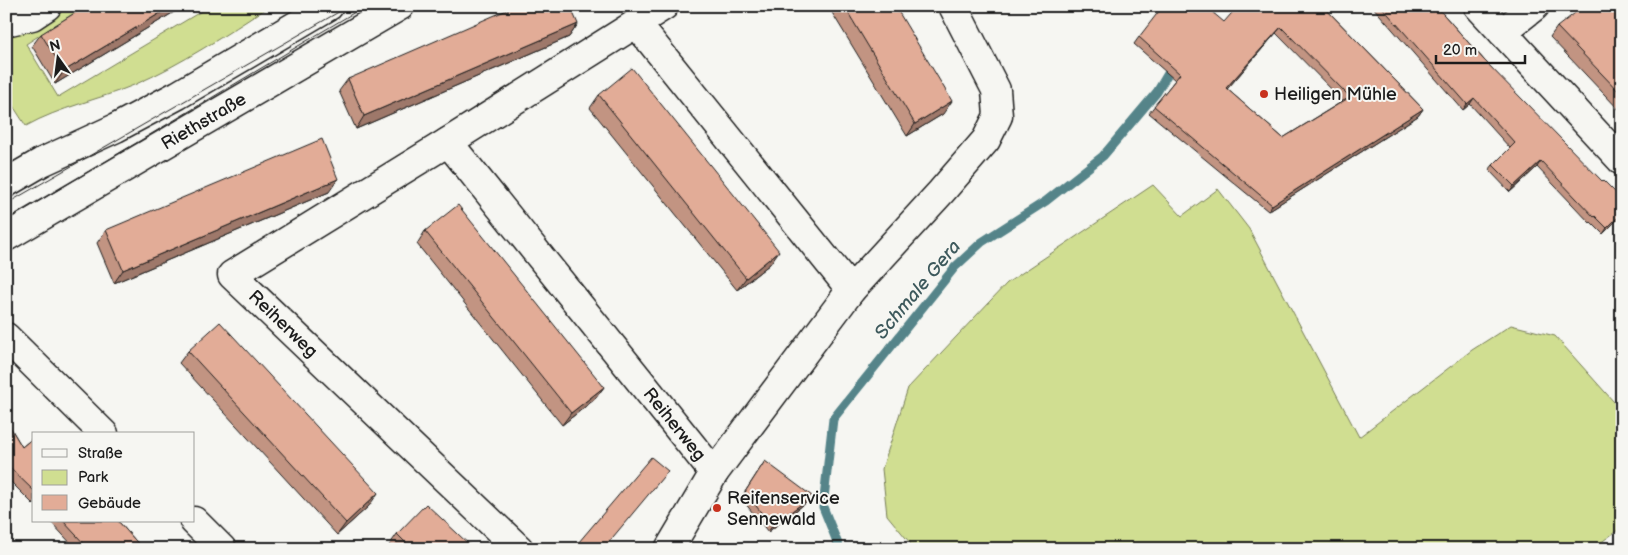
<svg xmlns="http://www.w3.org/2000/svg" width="1628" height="555" font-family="'Balsamiq Sans',sans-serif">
<rect width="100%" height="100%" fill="#f6f6f2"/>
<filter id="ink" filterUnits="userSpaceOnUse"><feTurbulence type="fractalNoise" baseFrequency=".02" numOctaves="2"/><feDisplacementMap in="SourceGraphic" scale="10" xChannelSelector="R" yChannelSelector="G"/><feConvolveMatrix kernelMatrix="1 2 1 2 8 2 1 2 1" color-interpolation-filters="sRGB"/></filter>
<g filter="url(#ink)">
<g fill="#d0de91" stroke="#767d56">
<path d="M6,6H85L26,44L58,97L210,6H270C225,35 182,64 134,85C98,100 60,107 26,126L6,95Z"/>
<path d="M1153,185L1182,216L1218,189L1249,229L1359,437L1472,350L1511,325L1555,336L1622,411V527L1592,549H915L887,515L882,469L908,388L1007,283Z"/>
</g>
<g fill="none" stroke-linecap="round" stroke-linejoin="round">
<g stroke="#548489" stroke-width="9">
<path d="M1208,21L1213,6"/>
<path d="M840,549L823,507L833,419L955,267L982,242L1046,201L1103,156L1157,92L1173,65"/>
</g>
<defs>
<g id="minor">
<path d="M6,20L10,21L32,16L47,6"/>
<path d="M636,23L851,290"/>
<path d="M1502,32L1535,6"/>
<path id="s1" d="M448,142L714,473"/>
<path d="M6,337L104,434"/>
<path d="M194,521L222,549"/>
<path d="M519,549L232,275L448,142L664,6"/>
<path d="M669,549L714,473L851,290L941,192L986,140L998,116L996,90L953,6"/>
</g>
<g id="tertiary">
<path d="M6,183L42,162L116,128L178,95L329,6"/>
<path id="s2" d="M6,237L400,6"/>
</g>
<path id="secondary" d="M1478,6L1622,161"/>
</defs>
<use href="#minor" stroke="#1c1c1c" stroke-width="31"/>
<use href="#tertiary" stroke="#1c1c1c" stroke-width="31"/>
<use href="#secondary" stroke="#1c1c1c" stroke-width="31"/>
<use href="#minor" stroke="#f6f6f2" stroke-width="28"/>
<use href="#tertiary" stroke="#f6f6f2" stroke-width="28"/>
<use href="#secondary" stroke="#f6f6f2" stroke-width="28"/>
<g stroke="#1c1c1c" stroke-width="1">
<path d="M6,204L349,6"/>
<path d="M6,221L365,6"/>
</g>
</g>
<g fill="#c29482" stroke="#1c1c1c" fill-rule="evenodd">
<path d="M184,6L55,84L32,46L41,34Z"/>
<path d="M828,6H895L943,114L907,136Z"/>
<path d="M1323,6L1423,109L1418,116L1268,211L1149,113L1175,80L1134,44L1139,37L1224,22ZM1276,33L1343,101L1283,138L1227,89Z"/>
<path d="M1372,6H1436L1622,215L1603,234L1591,222L1590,223L1537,167L1510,192L1489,170L1493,165L1510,148L1470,104L1463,110Z"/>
<path d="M1622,6V113L1550,37L1557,27Z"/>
<path d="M578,24L569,37L356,129L339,91L348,79Z"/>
<path d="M599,95L770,264L737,290L590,108Z"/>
<path d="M329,192L114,283L97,243L106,230Z"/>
<path d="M425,231L604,387L595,399L562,425L417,244Z"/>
<path d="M188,351L369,506L337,535L179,363Z"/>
<path d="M6,420L22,447L34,437V505L6,477Z"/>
<path d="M765,461L807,502L768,532L741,498Z"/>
<path d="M50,521H118L143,549H76Z"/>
<path d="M397,534L474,549H390L388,547Z"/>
</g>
<g fill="#9e786a" stroke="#1c1c1c">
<path d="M172,6H184L55,84L64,71Z"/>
<path d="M578,24L569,37L356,129L364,116Z"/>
<path d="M1281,27L1276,33L1222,95L1226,88Z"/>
<path d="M1474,98L1470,104L1463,110L1467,104Z"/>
<path d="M952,101L943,114L907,136L915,124Z"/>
<path d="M1423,109L1418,116L1268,211L1272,205Z"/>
<path d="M13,112L11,116L6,119V116Z"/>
<path d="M1541,161L1537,167L1510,192L1514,186Z"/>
<path d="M338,179L329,192L114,283L123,270Z"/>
<path d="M1622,213V215L1603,234L1607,228Z"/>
<path d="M779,251L770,264L737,290L746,278Z"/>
<path d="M604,387L595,399L562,425L571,413Z"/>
<path d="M378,493L369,506L337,535L346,523Z"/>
<path d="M812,496L807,502L768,532L772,526Z"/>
</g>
<g fill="#e2ac97" stroke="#1c1c1c" fill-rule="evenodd">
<path d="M86,6H172L64,71L41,34Z"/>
<path d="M516,6H570L578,24L364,116L348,79Z"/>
<path d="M844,6H895L952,101L915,124Z"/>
<path d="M1163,6H1205L1224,22L1238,6H1323L1423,109L1272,205L1154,106L1180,74L1139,37ZM1281,27L1350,97L1283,138L1226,88Z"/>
<path d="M1381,6H1436L1483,59L1602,181L1603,180L1622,199V213L1607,228L1595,216L1594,217L1541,161L1514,186L1493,165L1515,143L1474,98L1467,104Z"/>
<path d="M1584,6H1622V95L1557,27Z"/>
<path d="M632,68L779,251L746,278L599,95Z"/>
<path d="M6,100L13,112L6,116Z"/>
<path d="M322,139L338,179L123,270L106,230Z"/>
<path d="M458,205L604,387L571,413L425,231Z"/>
<path d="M220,322L378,493L346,523L188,351Z"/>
<path d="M6,420L22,447L34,437V491L6,464Z"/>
<path d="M651,457L668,471L603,549H573Z"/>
<path d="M765,461L812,496L772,526L745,492Z"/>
<path d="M426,504L474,549H412L397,534Z"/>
<path d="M63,521H118L143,549H89Z"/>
</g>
</g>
<g fill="#c8321e" stroke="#f6f6f2" stroke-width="2">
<circle cx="1264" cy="94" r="5"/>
<circle cx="717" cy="508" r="5"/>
</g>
<g text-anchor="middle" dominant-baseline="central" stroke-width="4" stroke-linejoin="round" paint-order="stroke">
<g font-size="18" fill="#1c1c1c" stroke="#f6f6f2" text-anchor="start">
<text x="1274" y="94">Heiligen Mühle</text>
<text x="727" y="498">Reifenservice<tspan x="727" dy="21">Sennewald</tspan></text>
</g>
<g font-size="18" fill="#1c1c1c" stroke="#f6f6f2">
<text stroke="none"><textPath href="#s2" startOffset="229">Riethstraße</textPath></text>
<text transform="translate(283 324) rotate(44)">Reiherweg</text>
<text stroke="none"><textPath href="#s1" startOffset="362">Reiherweg</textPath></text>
</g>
<g font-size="19" font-style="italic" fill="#3d595c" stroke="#f6f6f2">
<text transform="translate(918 290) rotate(-50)">Schmale Gera</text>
</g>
</g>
<rect width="1628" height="555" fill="none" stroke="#f6f6f2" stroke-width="25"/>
<rect x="12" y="12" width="1603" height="530" fill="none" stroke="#1c1c1c" stroke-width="2" filter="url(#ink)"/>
<rect x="32" y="432" width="162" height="90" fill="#f6f6f2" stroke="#9f9f9c"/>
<rect x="42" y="449" width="25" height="8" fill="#f6f6f2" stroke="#9f9f9c"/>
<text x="78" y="458" font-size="15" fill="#1c1c1c">Straße</text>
<rect x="42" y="470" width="25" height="15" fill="#d0de91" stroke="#9f9f9c"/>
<text x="78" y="482" font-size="15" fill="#1c1c1c">Park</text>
<rect x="42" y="495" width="25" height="15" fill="#e2ac97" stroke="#9f9f9c"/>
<text x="78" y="508" font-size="15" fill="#1c1c1c">Gebäude</text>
<g transform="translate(58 58) rotate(346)" stroke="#f6f6f2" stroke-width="4" paint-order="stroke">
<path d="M0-4L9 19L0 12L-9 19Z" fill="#1c1c1c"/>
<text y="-8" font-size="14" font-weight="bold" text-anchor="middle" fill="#1c1c1c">N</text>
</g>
<path d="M1436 55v8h89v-8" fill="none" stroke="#1c1c1c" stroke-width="2.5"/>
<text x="1443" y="55" font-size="15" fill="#1c1c1c" stroke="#f6f6f2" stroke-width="4" paint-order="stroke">20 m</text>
</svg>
